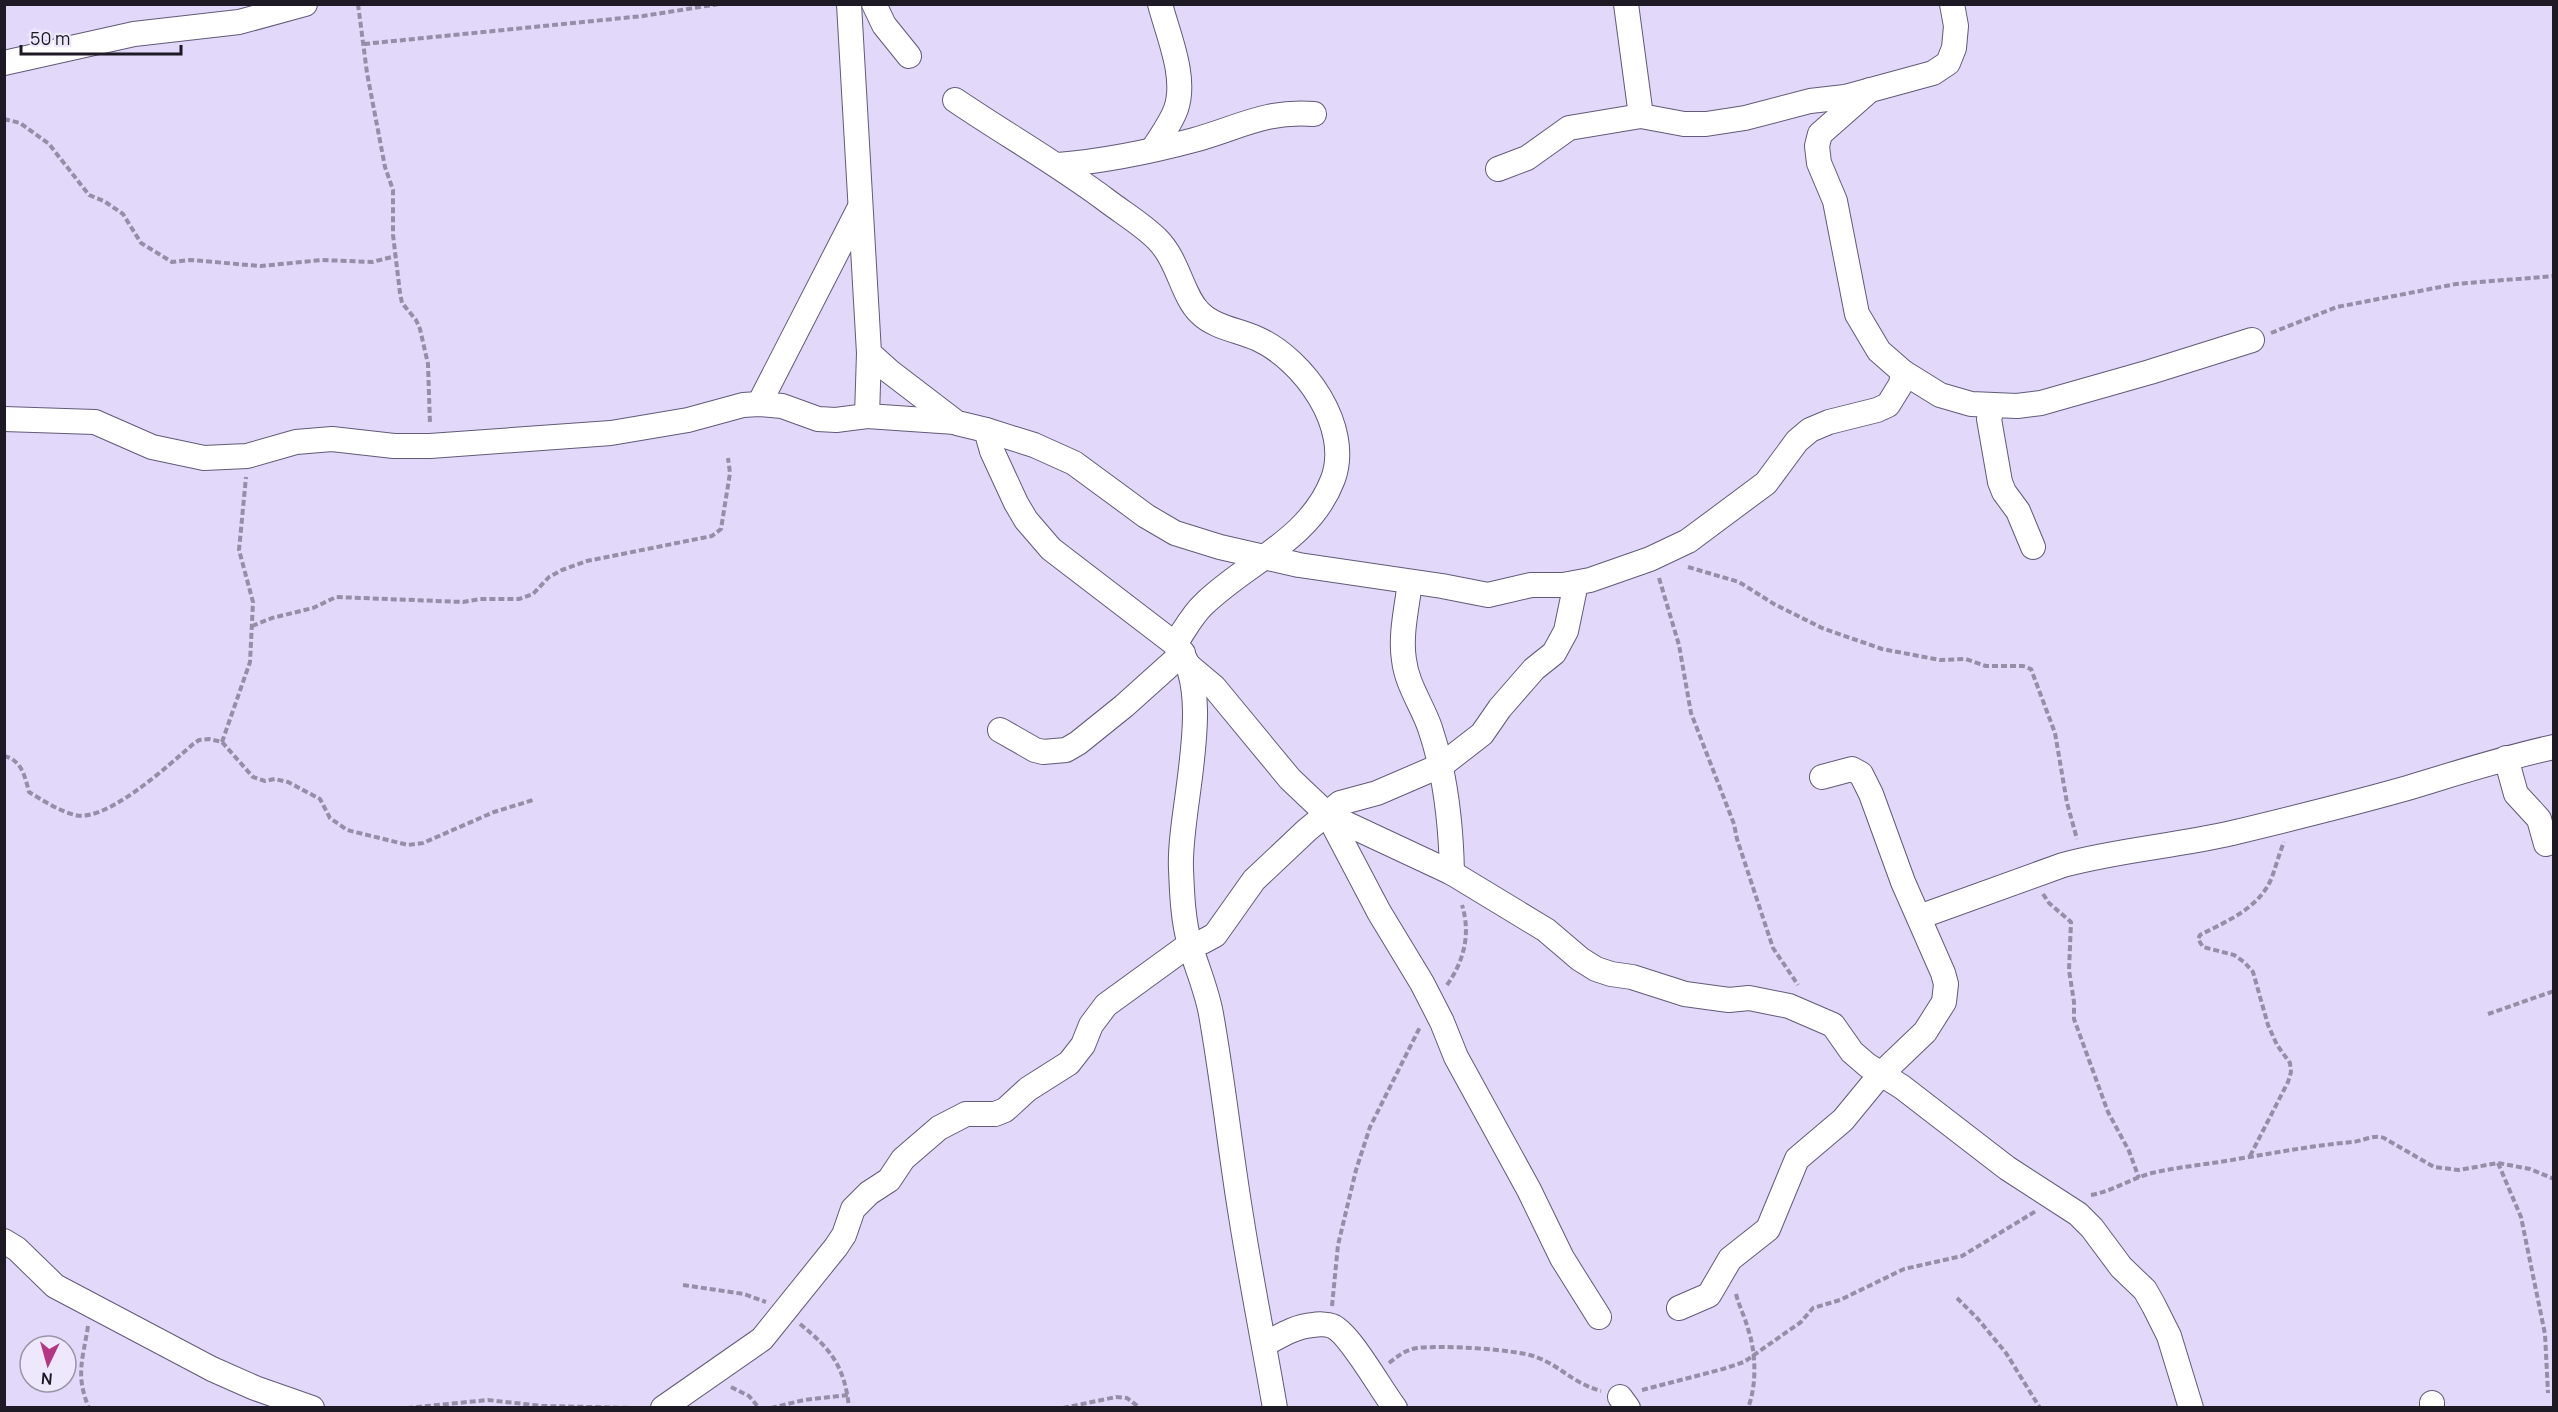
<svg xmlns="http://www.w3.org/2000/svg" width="2558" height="1412" font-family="Manrope,sans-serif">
<rect width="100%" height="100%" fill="#e1d8fa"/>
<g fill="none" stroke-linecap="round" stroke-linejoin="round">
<defs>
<g id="minor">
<path d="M849,4L869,353L889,371L957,423L986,430L992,451L1016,503L1026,520L1051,549L1175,644C1218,690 1178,810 1181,869C1182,894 1183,921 1190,945C1197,968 1207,991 1211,1014C1223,1081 1230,1149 1241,1216C1251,1280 1264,1344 1275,1408"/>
<path d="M874,4L884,25L909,56"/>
<path d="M1626,4L1641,116L1684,124H1706L1745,118L1810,101L1845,97L1933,73L1948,63L1954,48L1956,26L1952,4"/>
<path d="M4,63L134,34L239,22L305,4"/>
<path d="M1870,90L1820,134L1817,146L1819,163L1835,201L1857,314L1879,351L1903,372L1940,395L1971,404L2017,406L2041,403L2150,372L2252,340"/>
<path d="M955,100C1005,134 1058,164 1106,200C1123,213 1142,224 1157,239C1179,261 1182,296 1200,313C1215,328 1239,330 1258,339C1304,360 1352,427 1333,479C1310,540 1247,562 1204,604C1192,615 1184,631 1175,644"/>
<path d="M1153,149C1161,136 1171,123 1176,109C1187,77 1168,35 1160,4"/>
<path d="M1058,165C1104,161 1149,152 1194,140C1238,128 1266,110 1314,114"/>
<path d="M1498,169L1527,158L1569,128L1641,116"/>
<path d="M759,404L859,209"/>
<path d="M1993,406L1989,419L2000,482L2004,492L2018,511L2033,547"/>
<path d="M867,416L869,353"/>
<path d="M4,419L95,422L152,447L204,458L247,456L296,442L332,439L394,446H430L611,433L688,420L743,405L759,404L782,406L818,419L836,420L867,416L955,422"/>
<path d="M986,430L1034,445L1074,463L1146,516L1175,533L1220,547L1299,565L1442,586L1488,595L1531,585H1563L1590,580L1650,559L1688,541L1766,483L1797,441L1810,430L1829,422L1877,410L1888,405L1901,384L1903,372"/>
<path d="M1410,582C1407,607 1400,635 1404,660C1407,685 1422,705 1430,728C1446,775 1451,823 1452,873"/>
<path d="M1189,666L1214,687L1290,779L1328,815L1452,873L1546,930L1580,959L1596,969L1611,974L1632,977L1685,994L1729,1000L1749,998L1789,1006L1833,1025L1852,1052L1867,1065L1902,1087L2007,1168L2078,1214L2092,1228L2121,1267L2145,1290L2154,1306L2169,1336L2191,1408"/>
<path d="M1000,730L1035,750L1043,752L1066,750L1078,743L1124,706L1183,653"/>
<path d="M2506,758L2516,794L2539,819L2546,844"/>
<path d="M1328,815L1379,912L1422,983L1442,1022L1456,1057L1529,1190L1562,1258L1599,1317"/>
<path d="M1919,917L2063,865C2118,850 2176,846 2232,833C2290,819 2347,805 2404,789C2454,774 2503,758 2554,747"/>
<path d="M4,1241L17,1249L55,1286L212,1369L255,1388L312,1408"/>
<path d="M1679,1308L1709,1295L1730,1259L1768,1229L1797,1159L1843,1120L1880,1075L1925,1032L1944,1002L1946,984L1943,973L1903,882L1871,794L1861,774L1852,769L1822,777"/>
<path d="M1265,1344C1280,1336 1296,1326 1313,1325C1318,1324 1327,1324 1332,1326C1349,1332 1381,1390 1395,1408"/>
<path d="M1620,1397L1628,1408"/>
<path d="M2432,1403V1408"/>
<path d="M663,1408L762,1339L836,1247L844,1235L853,1209L869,1193L889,1180L903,1159L939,1128L966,1114H995L1005,1110L1028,1089L1069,1063L1083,1045L1091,1025L1106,1005L1190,944L1202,942L1215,935L1254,880L1307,830L1340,803L1377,793L1442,765L1482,734L1500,708L1534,669L1554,653L1566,631L1576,583"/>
</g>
</defs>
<use href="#minor" stroke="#625a77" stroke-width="26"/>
<g stroke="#958ea7" stroke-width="4" stroke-dasharray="6 3" stroke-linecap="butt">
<path d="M358,4L367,73L385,167L393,190V235L400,293L402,303L416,320L420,329L428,364L430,424"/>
<path d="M364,44L643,16L719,4"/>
<path d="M4,119L20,123L49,144L89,195L104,201L123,214L141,243L172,262L190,260L261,266L322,260L372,262L396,256"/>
<path d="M2271,333L2337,307L2456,284L2554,276"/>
<path d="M1688,567L1739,582L1774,604L1822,628L1882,649L1940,660L1966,659L1986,666H2023L2031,669L2055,733L2067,803L2077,839"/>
<path d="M1659,578L1679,645L1691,713L1734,824L1737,839L1773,948L1798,985"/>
<path d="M252,626L272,618L313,608L336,597L463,602L480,599H519L533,594L549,577L562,570L587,561L712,536L721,529L730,473L728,458"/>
<path d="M222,742L250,662L253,602L239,550L246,477"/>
<path d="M4,756C22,760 25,777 29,792C42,800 59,811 75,815C106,823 169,765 192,745L199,740L209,739L222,742L253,777L265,781L275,779L288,782L320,799L330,818L347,830L408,845L423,843L494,812L533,800"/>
<path d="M2043,894L2049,903L2071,922L2069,970L2074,1002V1019L2108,1112L2129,1151L2139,1178"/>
<path d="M1447,985C1464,961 1471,934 1462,905"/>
<path d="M2488,1014L2554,991"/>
<path d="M2250,1156L2288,1082L2291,1072L2290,1063L2277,1045L2268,1025L2253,972L2244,962L2234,955L2203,947L2198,939L2200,935C2227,921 2260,908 2272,877C2276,866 2279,854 2284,842"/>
<path d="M2498,1163L2521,1217L2545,1334L2548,1393"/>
<path d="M2091,1195C2113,1191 2130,1179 2152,1173C2182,1166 2213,1164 2243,1158C2280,1152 2316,1145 2353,1142C2363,1141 2374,1134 2384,1138L2434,1167L2459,1170L2498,1163L2530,1169L2554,1179"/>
<path d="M683,1285L744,1294L766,1302"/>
<path d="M1736,1294C1739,1306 1745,1317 1748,1329C1756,1352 1757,1385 1748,1408"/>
<path d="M1957,1298L1978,1319L2006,1353L2040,1408"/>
<path d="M1332,1306L1338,1245L1356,1170L1370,1127L1420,1027"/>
<path d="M800,1324C831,1349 845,1367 849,1408"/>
<path d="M88,1326C83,1359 75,1375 89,1408"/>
<path d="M1389,1363C1398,1356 1405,1350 1417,1348C1439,1345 1516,1349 1536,1357C1561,1366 1572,1383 1601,1391"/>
<path d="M731,1387L749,1396L759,1408"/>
<path d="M1642,1390L1723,1369L1744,1362L1801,1322L1813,1308L1840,1300L1904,1269L1962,1256L2036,1211"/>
<path d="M407,1408L488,1400L542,1406L637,1408"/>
<path d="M771,1408L804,1400L848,1395"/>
<path d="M1063,1408L1116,1397L1127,1398L1140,1408"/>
</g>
<use href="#minor" stroke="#fff" stroke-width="24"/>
</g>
<rect width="2558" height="1412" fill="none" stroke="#1d1925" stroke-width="12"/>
<g transform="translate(48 1364) rotate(185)"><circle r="28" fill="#ede8fc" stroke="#9a95a6" stroke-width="1.5"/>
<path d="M0-4.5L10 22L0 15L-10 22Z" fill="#b53784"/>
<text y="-9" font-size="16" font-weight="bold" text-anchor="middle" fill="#1d1925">N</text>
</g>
<path d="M21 45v9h160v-9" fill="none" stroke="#1d1925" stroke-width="3"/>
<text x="30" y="45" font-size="18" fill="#1d1925" stroke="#ede8fc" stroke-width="4.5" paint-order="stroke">50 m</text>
</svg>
